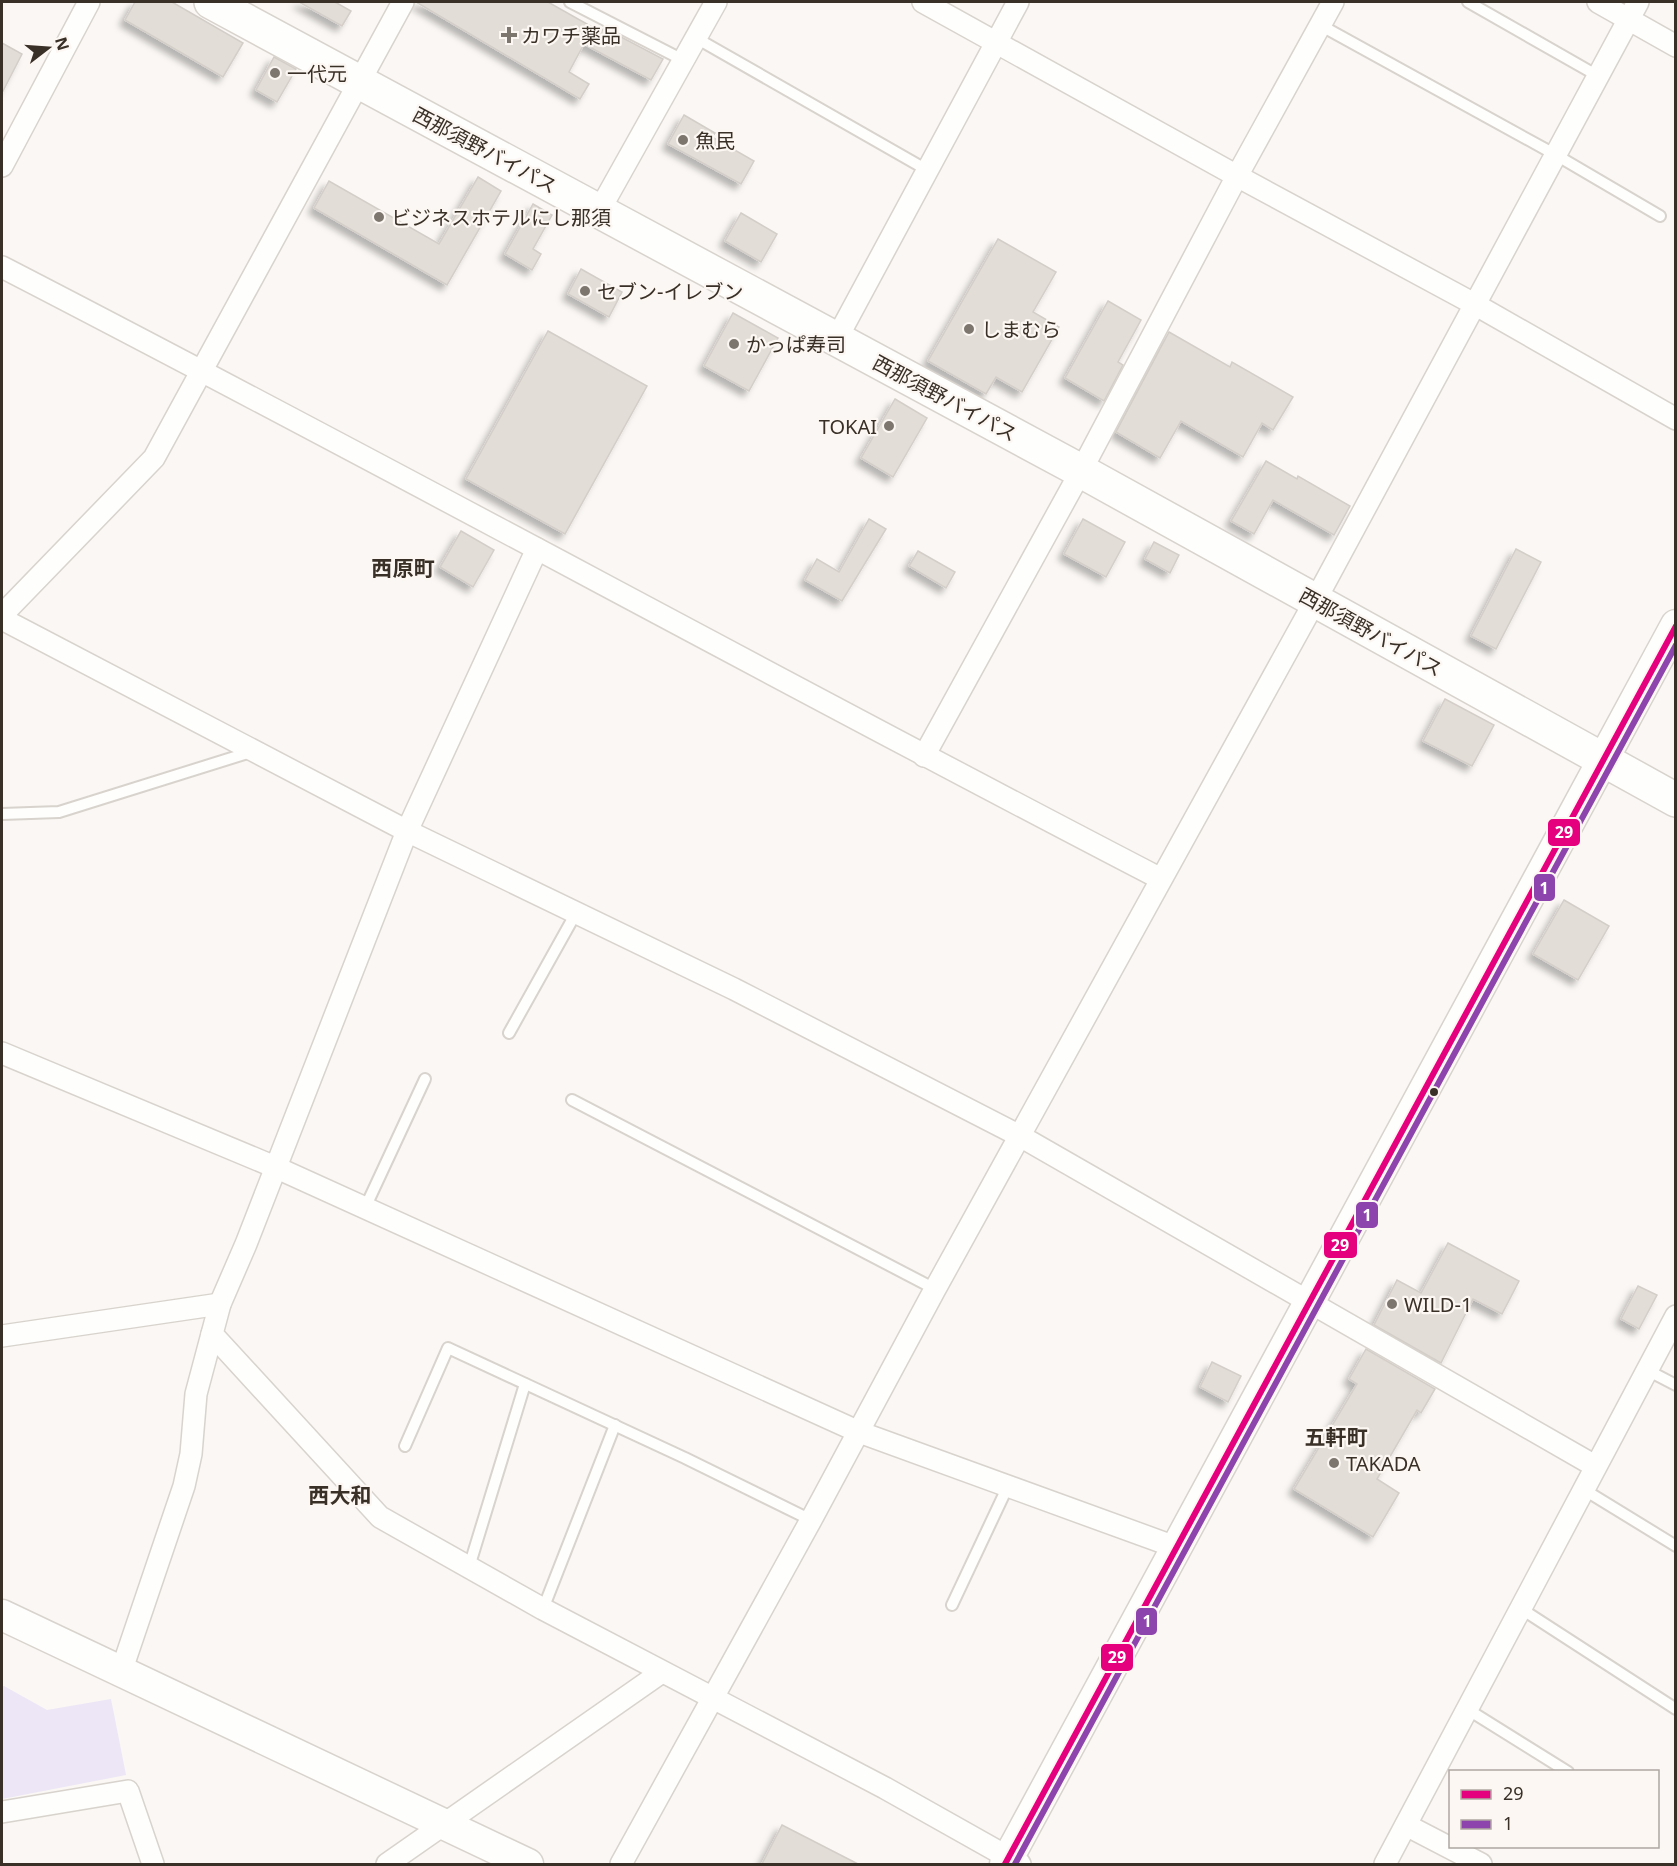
<svg xmlns="http://www.w3.org/2000/svg" width="1677" height="1866" font-family="'Noto Sans','Noto Sans JP',sans-serif">
<defs>
<filter id="shadow"><feDropShadow dx="-5.5" dy="5.5" stdDeviation="3" flood-color="#0004"/></filter>
</defs>
<rect width="100%" height="100%" fill="#faf7f4"/>
<path fill="#ece6f6" d="M4,1686L47,1710L111,1699L126,1775L2,1799V1687Z"/>
<g fill="#e2ddd6" stroke="#d4cec9" stroke-width="1.5" filter="url(#shadow)">
<path d="M135,2H172L243,43L223,77L125,20Z"/>
<path d="M299,2H335L351,11L342,26Z"/>
<path d="M416,2H548L601,32L604,28L663,59L651,80L584,44L569,72L589,84L580,99Z"/>
<path d="M2,43L22,54L2,93Z"/>
<path d="M274,57L296,69L277,102L256,90Z"/>
<path d="M684,115L715,133L712,137L754,161L741,184L668,144Z"/>
<path d="M478,177L501,191L447,285L314,208L329,181L439,244Z"/>
<path d="M533,204L552,215L533,249L541,254L532,270L505,254Z"/>
<path d="M741,213L777,234L761,262L725,241Z"/>
<path d="M998,239L1056,272L1033,312L1059,327L1022,392L996,377L986,394L928,361Z"/>
<path d="M581,269L622,292L609,317L568,294Z"/>
<path d="M1108,301L1141,320L1118,362L1123,365L1104,401L1065,378Z"/>
<path d="M733,313L778,338L749,391L704,366Z"/>
<path d="M548,331L647,386L565,534L466,479Z"/>
<path d="M1169,332L1230,367L1232,362L1293,397L1273,430L1262,423L1243,457L1181,421L1160,458L1116,432Z"/>
<path d="M895,399L927,418L893,477L861,458Z"/>
<path d="M1266,461L1297,479L1298,476L1350,506L1334,535L1273,500L1254,534L1231,521Z"/>
<path d="M869,519L886,529L842,601L805,580L817,559L839,572Z"/>
<path d="M1083,519L1125,542L1106,577L1064,554Z"/>
<path d="M461,531L494,550L473,587L440,567Z"/>
<path d="M1154,542L1179,555L1170,573L1145,559Z"/>
<path d="M1516,549L1541,562L1496,649L1471,636Z"/>
<path d="M918,551L955,572L946,588L909,566Z"/>
<path d="M1445,699L1494,725L1472,766L1423,741Z"/>
<path d="M1564,900L1609,926L1578,980L1533,954Z"/>
<path d="M1448,1243L1519,1281L1502,1314L1473,1299L1441,1363L1374,1325L1397,1280L1421,1293Z"/>
<path d="M1638,1286L1657,1295L1639,1329L1621,1319Z"/>
<path d="M1366,1349L1435,1389L1421,1413L1417,1410L1377,1479L1399,1493L1373,1537L1294,1489L1357,1384L1349,1379Z"/>
<path d="M1212,1362L1241,1376L1228,1402L1200,1387Z"/>
<path d="M782,1825L858,1864H762Z"/>
</g>
<g fill="none" stroke-linecap="round" stroke-linejoin="round">
<defs>
<g id="lane">
<path d="M570,2L683,60"/>
<path d="M1468,2L1598,76"/>
<path d="M1320,25L1556,155L1660,216"/>
<path d="M696,38L927,170"/>
<path d="M2,814L59,812L254,751"/>
<path d="M509,1033L576,913"/>
<path d="M572,1100L935,1289"/>
<path d="M365,1208L425,1079"/>
<path d="M1647,1370L1676,1385"/>
<path d="M405,1446L448,1348L685,1458L811,1520"/>
<path d="M1583,1489L1676,1546"/>
<path d="M469,1567L525,1384"/>
<path d="M952,1605L1008,1486"/>
<path d="M1520,1608L1676,1709"/>
<path d="M543,1609L615,1425"/>
<path d="M1467,1709L1568,1772"/>
</g>
<g id="street">
<path d="M923,2L1237,176L1476,305L1676,419"/>
<path d="M1598,2L1676,46"/>
<path d="M2,166L89,2"/>
<path d="M599,211L716,2"/>
<path d="M2,267C390,467 773,678 1161,879"/>
<path d="M836,340L1018,2"/>
<path d="M537,549L407,831L246,1244L220,1304L212,1334L380,1517L543,1609L885,1788L1020,1864"/>
<path d="M2,615L154,458L403,2"/>
<path d="M2,619L407,831L734,989L1020,1136L1595,1466"/>
<path d="M924,756L1081,471L1237,176L1333,2"/>
<path d="M2,1053L275,1167L859,1432L1178,1548"/>
<path d="M2,1336L220,1304"/>
<path d="M121,1672L184,1486L191,1454L196,1394L212,1334"/>
<path d="M2,1812L128,1791L153,1864"/>
<path d="M1406,1825L1481,1864"/>
<path d="M387,1864L662,1672"/>
<path d="M621,1864L811,1520L934,1291L1315,601L1638,2"/>
<path d="M1385,1864L1676,1316"/>
</g>
<g id="secondary">
<path d="M2,1615L528,1864"/>
<path d="M1005,1864L1676,625"/>
</g>
<path id="highway" d="M211,2L1081,471L1676,800"/>
</defs>
<use href="#lane" stroke="#d8d3cc" stroke-width="14"/>
<use href="#street" stroke="#d8d3cc" stroke-width="24"/>
<use href="#secondary" stroke="#d8d3cc" stroke-width="33"/>
<use href="#highway" stroke="#d8d3cc" stroke-width="36"/>
<use href="#lane" stroke="#fefefd" stroke-width="10"/>
<use href="#street" stroke="#fefefd" stroke-width="21"/>
<use href="#secondary" stroke="#fefefd" stroke-width="30"/>
<use href="#highway" stroke="#fefefd" stroke-width="33"/>
<defs>
<path id="bus-1" d="M1005,1864L1676,626"/>
<path id="bus-2" d="M1015,1864L1676,645"/>
</defs>
<use href="#bus-1" stroke="#fcf7f2" stroke-width="10"/>
<use href="#bus-2" stroke="#fcf7f2" stroke-width="10"/>
<use href="#bus-1" stroke="#e5007d" stroke-width="6"/>
<use href="#bus-2" stroke="#8e44ad" stroke-width="6"/>
</g>
<g fill="#7d766f" stroke="#fcf7f2" stroke-width="2">
<path d="M506 26h6v6h6v6h-6v6h-6v-6h-6v-6h6z"/>
<circle cx="275" cy="73" r="6"/>
<circle cx="683" cy="140" r="6"/>
<circle cx="379" cy="217" r="6"/>
<circle cx="585" cy="291" r="6"/>
<circle cx="969" cy="329" r="6"/>
<circle cx="734" cy="344" r="6"/>
<circle cx="889" cy="426" r="6"/>
<circle cx="1392" cy="1304" r="6"/>
<circle cx="1334" cy="1463" r="6"/>
</g>
<circle fill="#393027" stroke="#fcf7f2" stroke-width="2" cx="1434" cy="1092" r="5"/>
<g text-anchor="middle" dominant-baseline="central" stroke-width="4.5" stroke-linejoin="round" paint-order="stroke">
<g font-size="20" fill="#393027" stroke="#fcf7f2" text-anchor="start">
<text x="521" y="35">カワチ薬品</text>
<text x="287" y="73">一代元</text>
<text x="695" y="140">魚民</text>
<text x="391" y="217">ビジネスホテルにし那須</text>
<text x="597" y="291">セブン-イレブン</text>
<text x="981" y="329">しまむら</text>
<text x="746" y="344">かっぱ寿司</text>
<text x="877" y="426" text-anchor="end">TOKAI</text>
<text x="1404" y="1304">WILD-1</text>
<text x="1346" y="1463">TAKADA</text>
</g>
<g font-size="20" fill="#393027" stroke="#fcf7f2">
<text transform="translate(485 150) rotate(28)">西那須野バイパス</text>
<text transform="translate(945 398) rotate(28)">西那須野バイパス</text>
<text transform="translate(1371 632) rotate(29)">西那須野バイパス</text>
</g>
<g font-size="21" font-weight="bold" fill="#393027" stroke="#fcf7f2">
<text x="403" y="568">西原町</text>
<text x="1336" y="1437">五軒町</text>
<text x="340" y="1495">西大和</text>
</g>
</g>
<g stroke="#fcf7f2" stroke-width="2">
<rect x="1547" y="818" width="34" height="29" rx="6" fill="#e5007d"/>
<rect x="1533" y="873" width="23" height="29" rx="6" fill="#8e44ad"/>
<rect x="1355" y="1201" width="24" height="28" rx="6" fill="#8e44ad"/>
<rect x="1323" y="1231" width="35" height="28" rx="6" fill="#e5007d"/>
<rect x="1135" y="1607" width="23" height="29" rx="6" fill="#8e44ad"/>
<rect x="1100" y="1643" width="34" height="29" rx="6" fill="#e5007d"/>
</g>
<g font-size="16" text-anchor="middle" font-weight="bold" fill="#fff">
<text x="1564" y="838">29</text>
<text x="1544" y="894">1</text>
<text x="1367" y="1221">1</text>
<text x="1340" y="1251">29</text>
<text x="1147" y="1627">1</text>
<text x="1117" y="1663">29</text>
</g>
<rect width="1677" height="1866" fill="none" stroke="#393027" stroke-width="6"/>
<rect x="1449" y="1770" width="210" height="78" fill="#fcf7f2" stroke="#aea7a1" stroke-width="1.5"/>
<rect x="1461" y="1790" width="30" height="9" fill="#e5007d" stroke="#aea7a1" stroke-width="1.5"/>
<text x="1503" y="1800" font-size="18" fill="#393027">29</text>
<rect x="1461" y="1820" width="30" height="9" fill="#8e44ad" stroke="#aea7a1" stroke-width="1.5"/>
<text x="1503" y="1830" font-size="18" fill="#393027">1</text>
<g transform="translate(48 48) rotate(73)" stroke="#fcf7f2" stroke-width="4.5" paint-order="stroke">
<path d="M0-4.5L10 22L0 15L-10 22Z" fill="#393027"/>
<text y="-9" font-size="16" font-weight="bold" text-anchor="middle" fill="#393027">N</text>
</g>
</svg>
